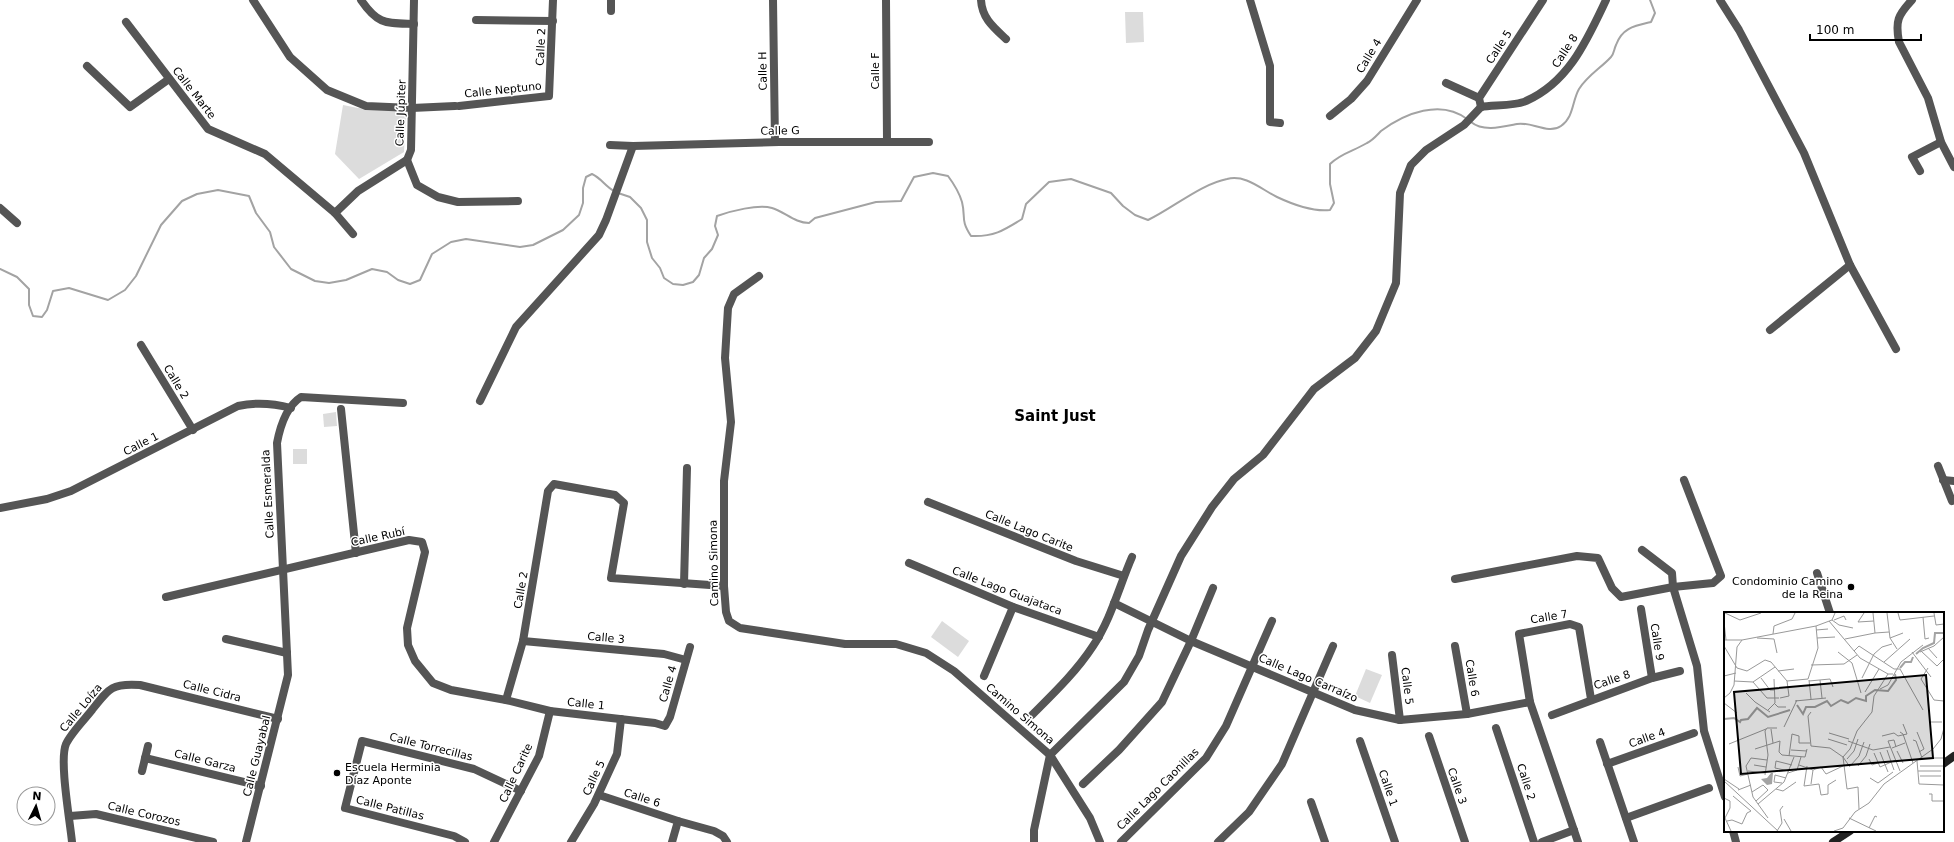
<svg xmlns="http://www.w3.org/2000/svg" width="1954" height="842" font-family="'DejaVu Sans',sans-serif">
<rect width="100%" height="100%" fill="#fff"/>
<g fill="#dcdcdc">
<path d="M1125,12H1143L1144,42L1126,43Z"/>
<path d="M343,105L358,108L402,111L406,115L404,152L359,179L335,154Z"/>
<path d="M336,412L337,426L324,427L323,414Z"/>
<rect x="293" y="449" width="14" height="15"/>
<path d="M942,621L969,641L958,657L931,637Z"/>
<path d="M1366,669L1382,675L1370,703L1355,696Z"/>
</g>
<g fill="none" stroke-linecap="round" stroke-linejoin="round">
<g stroke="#a3a3a3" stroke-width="2">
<path d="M1471,122C1483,132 1502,127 1517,124C1531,121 1548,135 1561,126C1574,117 1572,101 1579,89C1588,75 1601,68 1611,57C1614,54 1614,49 1616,45C1622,28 1634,26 1651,22L1655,13L1650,0"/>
<path d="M618,193L630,197L641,208L647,220V242L652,258L660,268L664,278L673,284L683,285L693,282L699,275L704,258L712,249L718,235L715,226L717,216C731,211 758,204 772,208C785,212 795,223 809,223L815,218L876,202L901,201L914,177L933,173L948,176C954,184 959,192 962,202C966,218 960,219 971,236C993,237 1003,231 1022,219L1026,204L1049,182L1071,179L1111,193L1123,206L1135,215L1148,220C1173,208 1201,184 1227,179C1246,174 1262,190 1277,197C1294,205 1313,212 1330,210L1334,203L1330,184V164C1341,153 1354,151 1367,143C1373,140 1377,135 1381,131C1405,113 1441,99 1467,119"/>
<path d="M0,269L17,277L29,289V305L33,316L42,317L47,310L53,291L69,288L108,300L125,290L136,276L161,225L182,201L197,194L218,190L249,196L256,213L270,232L274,247L291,269L315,281L329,283L346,280L372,269L387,272L398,280L410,284L420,280L432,254L451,242L466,239L520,247L533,245L563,230L579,215L583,203V188L586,177L592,174C601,178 605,186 614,191"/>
</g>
<g stroke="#555" stroke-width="8">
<path d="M253,0L290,57L327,90L366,106L412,108L455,106"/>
<path d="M361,0C378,25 386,23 414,24"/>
<path d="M773,0L775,142"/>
<path d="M886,0L887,141"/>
<path d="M981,0C982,18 993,27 1006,39"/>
<path d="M1250,0L1270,66V122L1280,123"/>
<path d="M1720,0L1739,30L1804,153L1850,265L1896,349"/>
<path d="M1912,0C1898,15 1895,21 1899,42L1928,98L1941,142L1954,167"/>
<path d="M611,11V0"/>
<path d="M476,20L553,21"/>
<path d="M126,22L208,129L265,154L335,213L353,234"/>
<path d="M87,66L130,107L169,79"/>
<path d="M1446,83L1479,98"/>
<path d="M459,106L549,96L553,0"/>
<path d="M1481,107C1493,105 1516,106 1526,101C1569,82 1587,40 1606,0"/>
<path d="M1481,107L1479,98L1543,0"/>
<path d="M1330,116L1351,99L1367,81L1417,0"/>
<path d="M610,145L633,146L779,142H929"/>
<path d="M407,160L417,185L438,197L458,202L518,201"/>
<path d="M1920,171L1912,157L1941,142"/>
<path d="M0,208L17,223"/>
<path d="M335,213L358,191L407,160L411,150L414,0"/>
<path d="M759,276L734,294L728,308L725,358L731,422L724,481V586L726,612L729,621L740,628L845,644H896L926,653L954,671L1050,755L1090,818L1100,842"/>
<path d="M1770,330L1850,265"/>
<path d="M141,345L193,430"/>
<path d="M480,401L516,327L599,235L606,220L633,146"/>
<path d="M341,409L356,553"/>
<path d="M1938,466L1952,501"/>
<path d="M1943,480L1954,481"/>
<path d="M928,502L1076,561L1124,576"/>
<path d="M0,508L47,499L71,491L238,406C256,402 272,403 291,408"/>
<path d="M1642,550L1672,573L1673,587L1697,666L1704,731L1725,797"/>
<path d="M909,563L1013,607L1099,637"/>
<path d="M1817,573L1830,613"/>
<path d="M1455,579L1577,556L1598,558L1612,588L1621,597L1673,587L1713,583L1721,576L1684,480"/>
<path d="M684,584L687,468"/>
<path d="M166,597L409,540L422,542L425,552L407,628L408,645L415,661L433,683L451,690L506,700L550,711L655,723L665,726L670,717L690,647"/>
<path d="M1114,603L1191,641L1355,710L1400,720L1467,714L1530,702"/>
<path d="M1641,609L1652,678"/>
<path d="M226,639L287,653"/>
<path d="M523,641L664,654L686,660"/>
<path d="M1455,646L1467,714"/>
<path d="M1392,655L1400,720"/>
<path d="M984,676L1013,607"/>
<path d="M506,700L523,641L548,491L554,484L615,495L624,503L611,578L724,586"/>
<path d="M1032,715C1054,693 1076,672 1093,646C1111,619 1119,587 1132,557"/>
<path d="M1552,715L1652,678L1680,671"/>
<path d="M1496,728L1534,842"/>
<path d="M1429,736L1465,842"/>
<path d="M1360,741L1395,842"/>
<path d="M1600,742L1634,842"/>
<path d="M145,758L261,786"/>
<path d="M1607,764L1694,733"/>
<path d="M142,771L148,746"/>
<path d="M1083,784L1119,750L1162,702L1191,641L1213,588"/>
<path d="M599,795L678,821L714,831L723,836L727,842"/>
<path d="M1311,802L1325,842"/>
<path d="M70,816L96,814L213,842"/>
<path d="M1626,818L1709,788"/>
<path d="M1733,831L1736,842"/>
<path d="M72,842C70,821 59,760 66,744C71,733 85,719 92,710C109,688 112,683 140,685L278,719"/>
<path d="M246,842L288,675L277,443C280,427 287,406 301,397L403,403"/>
<path d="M465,842L454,836L345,808L362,741L474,769L521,791"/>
<path d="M494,842L539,756L550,711"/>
<path d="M571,842L594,804L617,754L621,719"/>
<path d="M672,842L678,821"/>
<path d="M1034,842V830L1050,755L1124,682L1139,656L1148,630L1181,556L1212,507L1234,479L1263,455L1314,389L1355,358L1376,331L1396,283L1400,193L1411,165L1426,150L1464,125L1481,107"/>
<path d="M1121,842L1206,758L1226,726L1272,621"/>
<path d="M1218,842L1249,812L1282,764L1333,646"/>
<path d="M1542,842L1574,830"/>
<path d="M1578,842L1530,702L1519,634L1570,624L1579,627L1591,699"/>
</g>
<g stroke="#222" stroke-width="8">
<path d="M1943,764L1954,756"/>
<path d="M1833,842L1850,831"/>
</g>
</g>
<g fill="#000" stroke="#fff" stroke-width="1.5">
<circle cx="1851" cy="587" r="4"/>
<circle cx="337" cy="773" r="4"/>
</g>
<g text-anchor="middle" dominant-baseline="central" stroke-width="3" stroke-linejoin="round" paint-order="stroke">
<g font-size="11" fill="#000" stroke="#fff">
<text transform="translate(541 47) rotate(-87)">Calle 2</text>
<text transform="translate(1499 47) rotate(-57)">Calle 5</text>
<text transform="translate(1565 51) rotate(-57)">Calle 8</text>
<text transform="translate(1369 56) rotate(-59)">Calle 4</text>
<text transform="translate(763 71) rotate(-91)">Calle H</text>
<text transform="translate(875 71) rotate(-90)">Calle F</text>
<text transform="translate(503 90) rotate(-6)">Calle Neptuno</text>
<text transform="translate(194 93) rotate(52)">Calle Marte</text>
<text transform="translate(401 113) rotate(-88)">Calle Júpiter</text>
<text transform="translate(780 131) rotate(-1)">Calle G</text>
<text transform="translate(176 382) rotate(59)">Calle 2</text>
<text transform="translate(141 444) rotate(-27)">Calle 1</text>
<text transform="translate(268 494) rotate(-93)">Calle Esmeralda</text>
<text transform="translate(1029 531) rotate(22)">Calle Lago Carite</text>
<text transform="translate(378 537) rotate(-12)">Calle Rubí</text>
<text transform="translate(714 563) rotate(-91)">Camino Simona</text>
<text transform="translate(521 590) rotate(-80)">Calle 2</text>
<text transform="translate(1007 591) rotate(21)">Calle Lago Guajataca</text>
<text transform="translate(1549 617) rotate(-9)">Calle 7</text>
<text transform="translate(606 638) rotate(5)">Calle 3</text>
<text transform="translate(1657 642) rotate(81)">Calle 9</text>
<text transform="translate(1308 678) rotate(23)">Calle Lago Carraízo</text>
<text transform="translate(1472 678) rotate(81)">Calle 6</text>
<text transform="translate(1612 680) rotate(-19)">Calle 8</text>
<text transform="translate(668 684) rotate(-74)">Calle 4</text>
<text transform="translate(1407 686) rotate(83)">Calle 5</text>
<text transform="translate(212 691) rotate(14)">Calle Cidra</text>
<text transform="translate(586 704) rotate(6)">Calle 1</text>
<text transform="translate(81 708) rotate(-50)">Calle Loíza</text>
<text transform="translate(1020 714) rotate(41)">Camino Simona</text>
<text transform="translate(1647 738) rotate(-20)">Calle 4</text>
<text transform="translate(431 747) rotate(14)">Calle Torrecillas</text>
<text transform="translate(257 756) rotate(-76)">Calle Guayabal</text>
<text transform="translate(205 761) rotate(14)">Calle Garza</text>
<text transform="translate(516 773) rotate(-65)">Calle Carite</text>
<text transform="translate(594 778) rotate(-65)">Calle 5</text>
<text transform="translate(1526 782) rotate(72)">Calle 2</text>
<text transform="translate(1457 786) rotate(71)">Calle 3</text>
<text transform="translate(1388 788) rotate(71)">Calle 1</text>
<text transform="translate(1158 789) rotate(-45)">Calle Lago Caonillas</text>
<text transform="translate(642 798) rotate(18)">Calle 6</text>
<text transform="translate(390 808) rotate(14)">Calle Patillas</text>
<text transform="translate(144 814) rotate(13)">Calle Corozos</text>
</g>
<g font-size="11" fill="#000" stroke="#fff" text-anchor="end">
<text x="1843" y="581">Condominio Camino<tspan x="1843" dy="13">de la Reina</tspan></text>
<text x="345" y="767" text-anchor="start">Escuela Herminia<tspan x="345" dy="13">Díaz Aponte</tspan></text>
</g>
<g font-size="15" font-weight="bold" fill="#000" stroke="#fff">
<text x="1055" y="416">Saint Just</text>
</g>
</g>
<g transform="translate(1724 612)">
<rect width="220" height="220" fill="#fff"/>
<path d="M47,161H49L48,172L43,173L37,167L43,166Z" fill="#a3a3a3"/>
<path fill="none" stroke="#a3a3a3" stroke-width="2" d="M192,42L199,36L210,31L211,21H220M176,56L181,50H187L189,45M73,93L79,102L82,95H91L103,89L107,94L117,88L124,91L132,86L142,89V84L151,78L164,79L172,68L171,62M0,107L10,106L16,110L17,108L24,107L33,96L44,105L66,98"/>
<path fill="none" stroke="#999" stroke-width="1" d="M1,1L16,8L37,1M140,1L134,10L150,9M149,1L151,21M163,1L166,26L173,37M174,1L176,8L210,4M210,1L212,13L220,12M199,5L201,27L205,26M108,8L115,13L129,16M110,8L120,4L122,8M105,9L136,46L164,62H169M0,10L2,28M92,18L104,17M151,21L165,20M49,22L50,14L68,7L71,1M33,26L50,27L53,41M93,26L111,25M166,26L179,21M121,27L151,21M0,28H18M0,34L13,56L23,59L41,48L47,50L63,69L84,67M204,36L213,46M130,39L135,34L170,57H176L199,98M197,39L213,54L220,47M114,40L128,51L137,81M188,40L207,65M196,40L210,34L220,25M160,50L186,27M87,53L120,52L133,43M204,56L197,67L210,88L220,89M54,59L70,57M0,64L12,61M37,66L46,78H51M138,66L150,42L158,35L168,32M84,67L94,36L92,14M85,68L87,87M96,68L98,86M10,69L29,70L51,55M85,69L106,67L109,75M29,70L43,86H55M156,77L164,73L177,50L199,33M141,80L155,57M22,81L31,90L46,100M0,86L6,81L10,73L13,35L18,28L92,14L108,8L111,1M56,86L65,84L63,69M71,89L102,86M0,91L13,101M51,92L54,95H62M44,98L51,91L50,67M87,100L84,104L87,134L106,136L119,145L126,155M205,110H218M60,115L73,88M47,117L49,131M176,120L179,122L189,151M193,120L200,137L195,140M105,121L125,127M158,124L170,121L174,124L183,122L179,112M104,127L123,133M189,128L192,129L198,146M124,129L149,138L166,135M5,132L42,117M172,135L170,128L164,129L176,159M168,136L181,131M31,137L56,129L55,140L58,143L81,145L83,137M67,138L83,139M163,138L170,158M173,139L179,151M156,140L164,160M150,141L156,155L172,148M65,144L68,122L75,124V131H86M207,146H220M123,147L130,139L134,127M145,147L148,153L154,151M43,148L27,146L22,154L29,185L44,206M193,149L195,172L220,173M30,153L42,155M75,153L89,158M127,153L135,144L140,130M83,154L80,174L95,172L97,183L104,182V173L112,168M134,154L142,144L146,132M196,154H219M14,155L16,164L24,162M89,158L97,155L102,162L119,154M24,159L41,161M65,159L51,156L52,149L68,153M194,159H217M64,161L73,158L77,145M41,163L44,143L41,119L43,116H53M196,164H217M146,166L154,171L169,160M0,167L15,177M0,169L54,219M58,171L50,170L51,163L62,166M87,172L89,158M134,175L123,177L119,145L126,137L133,119L148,100L150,84L164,62M134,175L135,197M52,177L59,179L72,170M14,178L27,173M28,180L39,173L44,178L32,189M205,182H208V189H220M0,186L6,189V196L1,206L7,219M34,192L60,170L70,145M125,206L152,219M60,207L67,219M3,209L8,208L18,212L23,201L27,199L9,184M145,216L151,204L153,205M53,219L58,211L56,198L59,194M110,219L119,216L131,200L145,191L160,172L209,137L217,127L220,116"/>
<path fill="#000" fill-opacity="0.15" stroke="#000" stroke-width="2" d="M202,63L209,146L17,162L10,80Z"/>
<rect width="220" height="220" fill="none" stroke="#000" stroke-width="2"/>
</g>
<g transform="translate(36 806) rotate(5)"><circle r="19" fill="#ffffff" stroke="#999999"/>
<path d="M0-3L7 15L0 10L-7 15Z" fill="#000000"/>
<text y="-6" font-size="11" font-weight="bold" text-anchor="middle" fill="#000000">N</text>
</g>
<path d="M1810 34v6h111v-6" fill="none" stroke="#000000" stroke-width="2"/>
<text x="1816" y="34" font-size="12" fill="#000000" stroke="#ffffff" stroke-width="3" paint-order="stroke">100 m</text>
</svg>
